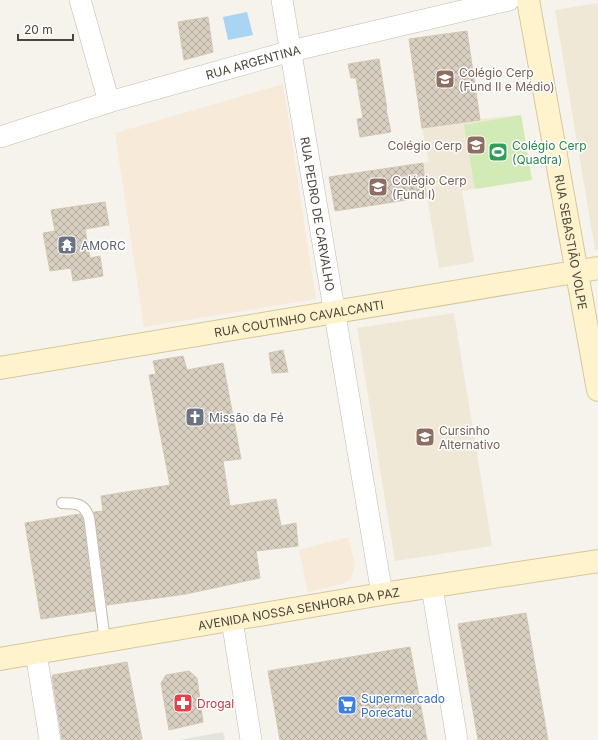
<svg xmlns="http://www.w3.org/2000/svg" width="598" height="740" font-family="Inter,sans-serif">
<defs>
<pattern id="building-cross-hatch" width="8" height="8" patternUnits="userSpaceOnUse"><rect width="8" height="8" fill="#d8cfc1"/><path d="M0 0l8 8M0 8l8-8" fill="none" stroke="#b1aa9e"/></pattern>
</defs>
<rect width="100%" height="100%" fill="#f6f3ec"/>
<g fill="#f7ead8">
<path d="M283,84L316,299L144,327L115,133Z"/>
<path d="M348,537L355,566L351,579L342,584L308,592L299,550Z"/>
</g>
<g fill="#efe8d6">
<path d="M598,3V249L595,250L555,10Z"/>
<path d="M467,31L480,119L521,115L532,180L462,191L474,262L439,268L427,197L335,211L329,177L429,162L422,128L409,39Z"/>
<path d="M454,313L492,546L395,561L357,328Z"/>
</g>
<path fill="#d2eab5" d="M521,115L532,180L475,189L464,125Z"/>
<path fill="#e5e3e0" d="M223,732L225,740H179Z"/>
<path fill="#a9d4f2" d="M247,12L253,35L228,40L223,17Z"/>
<g fill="url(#building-cross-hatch)" stroke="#d3c7b4">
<path d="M208,17L213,52L184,60L178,22Z"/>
<path d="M467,31L480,120L422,128L409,39Z"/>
<path d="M379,59L387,109H386L391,132L360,137L357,119L363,118L356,78H351L348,64Z"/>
<path d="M423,163L426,197L335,211L329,177Z"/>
<path d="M105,202L109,225L85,229L90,258L100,256L103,276L73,281L71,268L50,271L43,233L55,231L51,210Z"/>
<path d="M283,350L288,372L272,373L269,353Z"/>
<path d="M183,356L187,370L223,363L241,459L223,461L230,506L276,499L281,526L296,523L298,546L256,551L260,578L186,594L107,605L94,512L103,511L101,496L170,485L149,375L156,374L153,361Z"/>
<path d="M80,514L83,519L95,611L41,619L25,523Z"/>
<path d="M526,613L548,740H478L458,624Z"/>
<path d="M410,647L427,740H280L268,671Z"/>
<path d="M127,662L142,739L134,740H62L52,677L53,675Z"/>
<path d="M189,671L197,678L203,722L169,730L161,683L166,675Z"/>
</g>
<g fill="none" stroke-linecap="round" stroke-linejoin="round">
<defs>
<path id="service" d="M62,503C76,504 83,502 89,517L105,641"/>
<g id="minor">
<path d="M80,0L109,102"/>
<path id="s1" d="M282,0L382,594"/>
<path id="s2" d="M0,137L109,102L291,51L509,0"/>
<path d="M432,587L457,740"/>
<path d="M232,620L251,740"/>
<path d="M36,653L50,740"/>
</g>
<g id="secondary">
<path id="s3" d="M528,0L598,390"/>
<path id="s4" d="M0,368L598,268"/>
<path id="s5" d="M0,659L382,594L598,561"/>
</g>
</defs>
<use href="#service" stroke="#c2bbae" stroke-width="12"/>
<use href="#minor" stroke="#c2bbae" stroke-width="22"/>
<use href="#secondary" stroke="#d6c79b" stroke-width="24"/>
<use href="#service" stroke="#fff" stroke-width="10"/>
<use href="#minor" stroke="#fff" stroke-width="21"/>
<use href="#secondary" stroke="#fff3cd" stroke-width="22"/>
</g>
<defs>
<symbol id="school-square" viewBox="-11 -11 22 22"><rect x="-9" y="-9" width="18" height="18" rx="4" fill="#8d6e63" stroke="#fff"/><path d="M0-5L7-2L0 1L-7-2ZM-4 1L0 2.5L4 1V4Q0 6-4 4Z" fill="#fff"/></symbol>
<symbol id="stadium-square" viewBox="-11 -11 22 22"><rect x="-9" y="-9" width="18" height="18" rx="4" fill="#2e9e5b" stroke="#fff"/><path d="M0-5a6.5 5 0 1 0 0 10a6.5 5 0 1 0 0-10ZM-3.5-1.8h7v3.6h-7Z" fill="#fff"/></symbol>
<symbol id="temple-square" viewBox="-11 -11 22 22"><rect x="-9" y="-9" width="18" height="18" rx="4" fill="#6b7280" stroke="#fff"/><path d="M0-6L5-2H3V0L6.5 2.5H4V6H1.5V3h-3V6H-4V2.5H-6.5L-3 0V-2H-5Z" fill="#fff"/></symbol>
<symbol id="church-square" viewBox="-11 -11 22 22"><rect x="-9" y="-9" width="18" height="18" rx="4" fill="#6b7280" stroke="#fff"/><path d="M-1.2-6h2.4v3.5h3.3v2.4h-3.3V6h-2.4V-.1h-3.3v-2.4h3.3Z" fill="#fff"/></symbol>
<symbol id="pharmacy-square" viewBox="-11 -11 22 22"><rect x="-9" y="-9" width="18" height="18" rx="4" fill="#e0444e" stroke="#fff"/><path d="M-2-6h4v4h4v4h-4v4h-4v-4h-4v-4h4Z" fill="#fff"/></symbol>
<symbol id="supermarket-square" viewBox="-11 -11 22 22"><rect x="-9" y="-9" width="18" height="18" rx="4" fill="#3f7fe0" stroke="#fff"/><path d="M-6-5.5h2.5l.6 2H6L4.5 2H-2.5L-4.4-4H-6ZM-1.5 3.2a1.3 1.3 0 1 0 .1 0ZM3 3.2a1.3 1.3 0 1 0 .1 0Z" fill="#fff"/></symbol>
</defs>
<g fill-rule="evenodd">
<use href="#school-square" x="434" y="68" width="22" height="22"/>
<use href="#school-square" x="465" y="134" width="22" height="22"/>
<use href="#stadium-square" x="487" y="141" width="22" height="22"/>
<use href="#school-square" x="367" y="176" width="22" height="22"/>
<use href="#temple-square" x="56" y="234" width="22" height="22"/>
<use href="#church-square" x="184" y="406" width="22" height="22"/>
<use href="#school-square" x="414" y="426" width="22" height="22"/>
<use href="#pharmacy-square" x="172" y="692" width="22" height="22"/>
<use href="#supermarket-square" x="336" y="694" width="22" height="22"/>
</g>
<g text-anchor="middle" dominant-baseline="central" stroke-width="3" stroke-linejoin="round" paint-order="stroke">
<g font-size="12" fill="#4b4439" stroke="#fff">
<text stroke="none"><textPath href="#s2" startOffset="264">RUA ARGENTINA</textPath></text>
<text stroke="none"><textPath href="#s1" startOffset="217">RUA PEDRO DE CARVALHO</textPath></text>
<text stroke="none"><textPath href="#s3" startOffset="246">RUA SEBASTIÃO VOLPE</textPath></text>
<text stroke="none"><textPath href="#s4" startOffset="303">RUA COUTINHO CAVALCANTI</textPath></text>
<text stroke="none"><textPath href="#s5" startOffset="303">AVENIDA NOSSA SENHORA DA PAZ</textPath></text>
</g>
<g font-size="12" fill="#785e54" stroke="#fff" text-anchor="start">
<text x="459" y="72">Colégio Cerp<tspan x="459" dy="14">(Fund II e Médio)</tspan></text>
<text x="462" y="145" text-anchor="end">Colégio Cerp</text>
<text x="392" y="180">Colégio Cerp<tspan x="392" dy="14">(Fund I)</tspan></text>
<text x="439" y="430">Cursinho<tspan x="439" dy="14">Alternativo</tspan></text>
</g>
<g font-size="12" fill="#27864d" stroke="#fff" text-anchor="start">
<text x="512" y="145">Colégio Cerp<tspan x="512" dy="14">(Quadra)</tspan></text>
</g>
<g font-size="12" fill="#5b616d" stroke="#fff" text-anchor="start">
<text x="81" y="245">AMORC</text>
<text x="209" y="417">Missão da Fé</text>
</g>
<g font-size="12" fill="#366cbe" stroke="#fff" text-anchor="start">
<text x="361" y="698">Supermercado<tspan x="361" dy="14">Porecatu</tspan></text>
</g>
<g font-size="12" fill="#be3a42" stroke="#fff" text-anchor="start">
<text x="197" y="703">Drogal</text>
</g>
</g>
<path d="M18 34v6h55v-6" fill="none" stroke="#4b4439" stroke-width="2"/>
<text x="24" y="34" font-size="12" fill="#4b4439" stroke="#ffffff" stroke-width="3" paint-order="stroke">20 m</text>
</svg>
